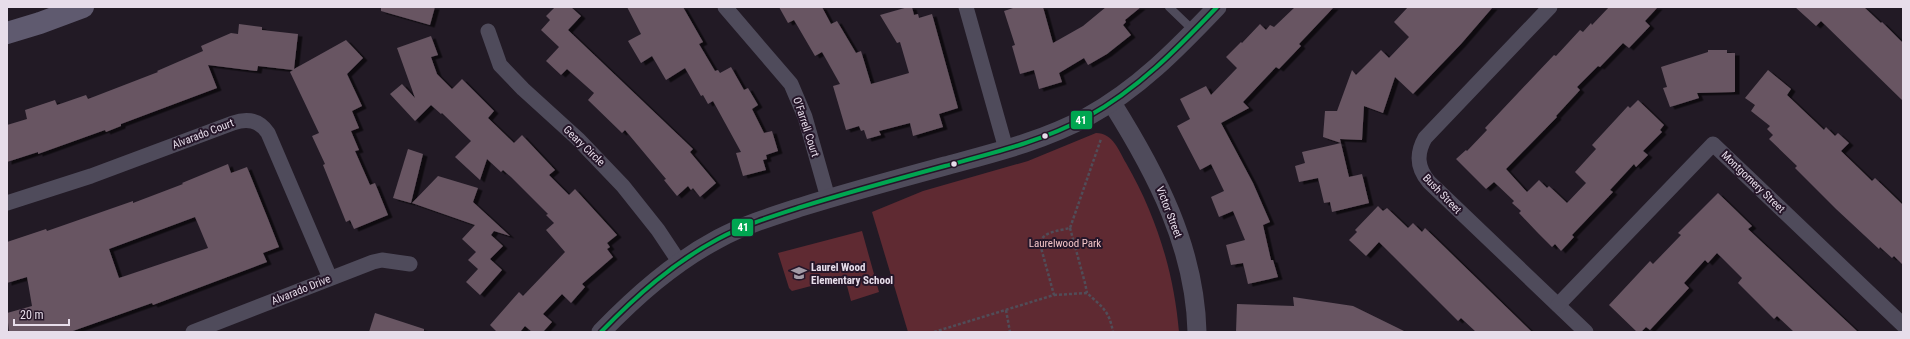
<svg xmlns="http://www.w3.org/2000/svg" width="1910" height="339" font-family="'Roboto Condensed',sans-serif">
<defs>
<filter id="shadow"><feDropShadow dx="4.5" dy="2.5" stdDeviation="0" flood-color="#0009"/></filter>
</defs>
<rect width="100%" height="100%" fill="#221a25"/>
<g fill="#5f2a32">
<path d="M1096,133C1113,133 1119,151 1126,163C1156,215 1174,272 1179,332H908L872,212L923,191L1028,161Z"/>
<path d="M862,231L879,292L851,301L846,282L831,286L830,281L792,291L789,288L778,253Z"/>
</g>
<g fill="#675562" fill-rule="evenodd" filter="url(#shadow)">
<path d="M381,7H435L430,25L381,11Z"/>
<path d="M555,7H571L581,16L568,30L693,149L690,152L716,183L700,197L693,188L691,190L688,186L677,196L664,180L666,179L625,130L622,133L588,100L594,93L567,69L561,75L546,61L559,47L541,30L550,20L546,16Z"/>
<path d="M627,7H683L703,42L699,44L715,71L718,70L720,73L731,67L744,90L748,88L758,105L752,109L764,133L772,131L778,151L766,155L767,159L763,160L766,170L743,176L736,153L741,152L713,101L708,104L703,95L701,96L685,68L666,80L652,56L641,63L628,41L641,34Z"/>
<path d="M779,7H822L831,24L837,21L856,53L861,51L871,84L909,73L900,42L897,43L880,15L908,7H912L914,15L918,14L919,18L932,14L958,108L939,114L943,127L913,136L910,123L879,131L881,135L867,139L864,130L861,131L859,126L846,130L833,86L840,84L822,52L815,56L794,20L788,23Z"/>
<path d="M1016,7H1043L1053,43L1083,26L1106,7H1141L1125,20L1126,22L1123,25L1131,35L1107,54L1088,65L1084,58L1059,73L1062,82L1039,89L1034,70L1020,74L1012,46L1015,45L1004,11Z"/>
<path d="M1295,7H1334L1299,44L1301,46L1279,69L1276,67L1243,102L1249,108L1221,123L1253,183L1270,222L1263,225L1271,260H1273L1278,277L1248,284L1243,263L1231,265L1226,245L1245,240L1233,211L1219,217L1211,197L1224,191L1211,164L1200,170L1177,126L1190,119L1180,99L1206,86L1211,95L1237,68L1226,57L1241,42L1242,43L1260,24L1266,30L1270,25L1274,27Z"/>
<path d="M1408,7H1493L1461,44L1413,94L1395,77L1383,113L1364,106L1362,140L1340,139L1349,177L1362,174L1369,203L1332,212L1330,202L1324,203L1318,178L1299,182L1295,166L1305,163L1302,152L1341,143L1323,137L1325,111H1337L1352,70L1356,75L1381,50L1389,58L1409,37L1394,22Z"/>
<path d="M1609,7H1658L1645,21L1650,26L1629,48L1623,43L1600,67L1598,66L1577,87L1580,90L1556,116L1557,117L1506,169L1527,192L1539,180L1547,188L1549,186L1567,203L1586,183L1575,172L1596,149L1592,145L1628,106L1630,108L1638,100L1664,125L1660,130L1662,132L1643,151L1648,155L1636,167L1634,164L1610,190L1613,192L1572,235L1574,237L1561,251L1555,244L1552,247L1537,232L1519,213L1521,211L1512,203L1514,201L1494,182L1486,189L1456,159L1466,150L1467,151L1487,130L1485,128L1554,55L1556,56L1580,30L1583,32L1591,23L1592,25Z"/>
<path d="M1795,7H1864L1881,23L1882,22L1903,43V101L1821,21L1816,26Z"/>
<path d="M239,24L262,27V30L298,34L294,69L346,40L363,58L347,74L362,106L352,111L359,128L351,131L359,150L355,151L370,185L375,183L388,215L354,229L350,220L346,222L323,165L325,164L312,136L319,133L290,72L293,70L258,66L257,71L208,65L217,88L121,124V126L106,132L105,130L38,154V152L7,162V125L27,119L25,110L55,100L57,105L86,95L88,99L158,72L157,71L203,51L201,46L231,33L238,34Z"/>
<path d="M431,36L438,55L431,57L437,74L452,89L462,79L494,111L488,118L514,143L522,135L555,170L549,175L569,195L575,189L617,235L607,243L610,247L607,249L613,257L582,284L585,287L571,303L562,294L543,314L552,322L543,332H532L525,326L520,332H497L490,325L519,292L523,296L565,252L546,230L554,223L546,215L548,214L511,177L503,170L501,172L487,159L480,180L455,157L471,141L442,113L441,114L431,105L415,121L390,94L402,84L415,98L397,48Z"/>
<path d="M1708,50H1727V53H1735V92L1697,93L1699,98L1670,107L1663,88L1667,87L1661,67L1708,52Z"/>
<path d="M1768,70L1791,89L1787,95L1824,130L1826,127L1835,136L1838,133L1849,143L1841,151L1872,181L1875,178L1903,205V265L1894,256L1892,258L1880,247L1879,249L1836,209L1795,168L1797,166L1769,139L1773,135L1767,129L1770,126L1751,111L1755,105L1745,98Z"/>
<path d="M408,149L423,154L411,203L393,198Z"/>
<path d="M228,164L231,173L247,167L268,219L279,247L263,253L267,262L153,305L152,303L70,332H9L7,313L32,306L27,277L7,283V242L46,229L47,231L133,201V203L183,184L182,183ZM195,217L208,248L119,278L109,249Z"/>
<path d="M438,176L478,188L473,202L510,236L494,231L491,235L503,246L490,259L502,270L480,295L466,282L478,269L468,260L476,252L462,239L475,225L412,203Z"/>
<path d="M1718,193L1752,226L1748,229L1858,332H1794L1777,316L1774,319L1738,283L1742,278L1717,253L1708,263L1705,260L1684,283L1689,288L1650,330L1646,327L1641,332H1637L1609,305L1650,261L1653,264L1681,235L1678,233Z"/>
<path d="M1378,206L1383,211L1387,208L1408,228L1413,223L1422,232L1425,228L1532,332H1476L1461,318L1458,321L1379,242L1366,256L1349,240L1357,232L1355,230Z"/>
<path d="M1293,297L1353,306L1406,332H1236L1237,304L1294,306Z"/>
<path d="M375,313L424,329V332H369Z"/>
</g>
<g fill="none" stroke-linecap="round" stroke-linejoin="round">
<g stroke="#514d58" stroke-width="2.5" stroke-dasharray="3 2" stroke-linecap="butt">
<path d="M1070,228L1085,283L1087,293"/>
<path d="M1054,295L1087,293C1102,307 1109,310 1113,332"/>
<path d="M1006,310L1010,332"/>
<path d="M934,332L1054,295L1040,244C1042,231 1059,231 1070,228L1101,139"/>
</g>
<path stroke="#4f4b5b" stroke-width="8" d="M1169,7L1194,31"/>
<g stroke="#4f4b5b" stroke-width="15">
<path d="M725,7L791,84L805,117L828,198"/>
<path d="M966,7L1006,149"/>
<path d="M1550,7L1425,138C1416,154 1417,168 1429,182L1586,332"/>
<path d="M488,31L500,65L523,89L578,139L623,186L658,230L680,263"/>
<path d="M7,203L91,176L233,123C247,118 259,120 268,133L330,278"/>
<path d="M1558,305L1713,144L1903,325"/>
<path d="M193,332L373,262L382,260L410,264"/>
</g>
<g stroke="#4f4b5b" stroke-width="19">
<path d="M1112,103C1156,173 1195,247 1197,332"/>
<path d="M601,332C636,296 673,263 718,239C744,225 773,216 801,207C849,192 897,179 945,166C993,153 1043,141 1087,117C1138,89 1177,49 1217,7"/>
</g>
<path stroke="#5f5a6f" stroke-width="22" d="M7,33L40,23L83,7"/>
<defs>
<path id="bus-1" d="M601,332C636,296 673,263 718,239C744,225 773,216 801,207C849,192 897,179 945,166C993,153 1043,141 1087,117C1138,89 1177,49 1217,7"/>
</defs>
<use href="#bus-1" stroke="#251629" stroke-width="7"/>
<use href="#bus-1" stroke="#00a651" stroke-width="4"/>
</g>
<defs>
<symbol id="school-bare" viewBox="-9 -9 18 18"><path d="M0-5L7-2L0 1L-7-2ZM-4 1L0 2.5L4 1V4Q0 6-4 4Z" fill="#a299a5" stroke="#251629" stroke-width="2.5" paint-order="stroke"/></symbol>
</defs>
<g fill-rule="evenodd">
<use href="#school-bare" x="788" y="262" width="22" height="22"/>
</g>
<g fill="#e7ddea" stroke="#251629" stroke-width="1.5">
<circle cx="1045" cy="136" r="3.5"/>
<circle cx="954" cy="164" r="3.5"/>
</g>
<g text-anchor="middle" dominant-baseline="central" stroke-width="4" stroke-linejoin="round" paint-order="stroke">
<g font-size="11" fill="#e7ddea" stroke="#251629">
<text transform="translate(806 127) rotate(72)">O'Farrell Court</text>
<text transform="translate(203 134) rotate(-21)">Alvarado Court</text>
<text transform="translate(584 146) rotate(44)">Geary Circle</text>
<text transform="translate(1753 182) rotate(44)">Montgomery Street</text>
<text transform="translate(1442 194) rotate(46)">Bush Street</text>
<text transform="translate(1169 212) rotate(69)">Victor Street</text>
<text transform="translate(301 290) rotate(-22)">Alvarado Drive</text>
</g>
<g font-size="11" fill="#f2c4c7" stroke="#251629">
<text x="1065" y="243">Laurelwood Park</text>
</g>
<g font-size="11" font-weight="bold" fill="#e7ddea" stroke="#251629" text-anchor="start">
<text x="811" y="267">Laurel Wood<tspan x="811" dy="13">Elementary School</tspan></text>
</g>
</g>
<g stroke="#251629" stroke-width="1.5">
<rect x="1070" y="110" width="23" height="20" rx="4" fill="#00a651"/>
<rect x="731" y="218" width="23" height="19" rx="4" fill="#00a651"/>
</g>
<g font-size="11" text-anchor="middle" font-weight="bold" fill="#fff">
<text x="1081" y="124">41</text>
<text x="743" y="231">41</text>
</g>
<rect width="1910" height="339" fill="none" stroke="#e7ddea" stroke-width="16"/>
<path d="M14 319v6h55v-6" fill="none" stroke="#e7ddea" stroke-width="2"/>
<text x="20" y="319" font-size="12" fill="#e7ddea" stroke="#251629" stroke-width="3" paint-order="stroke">20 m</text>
</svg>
